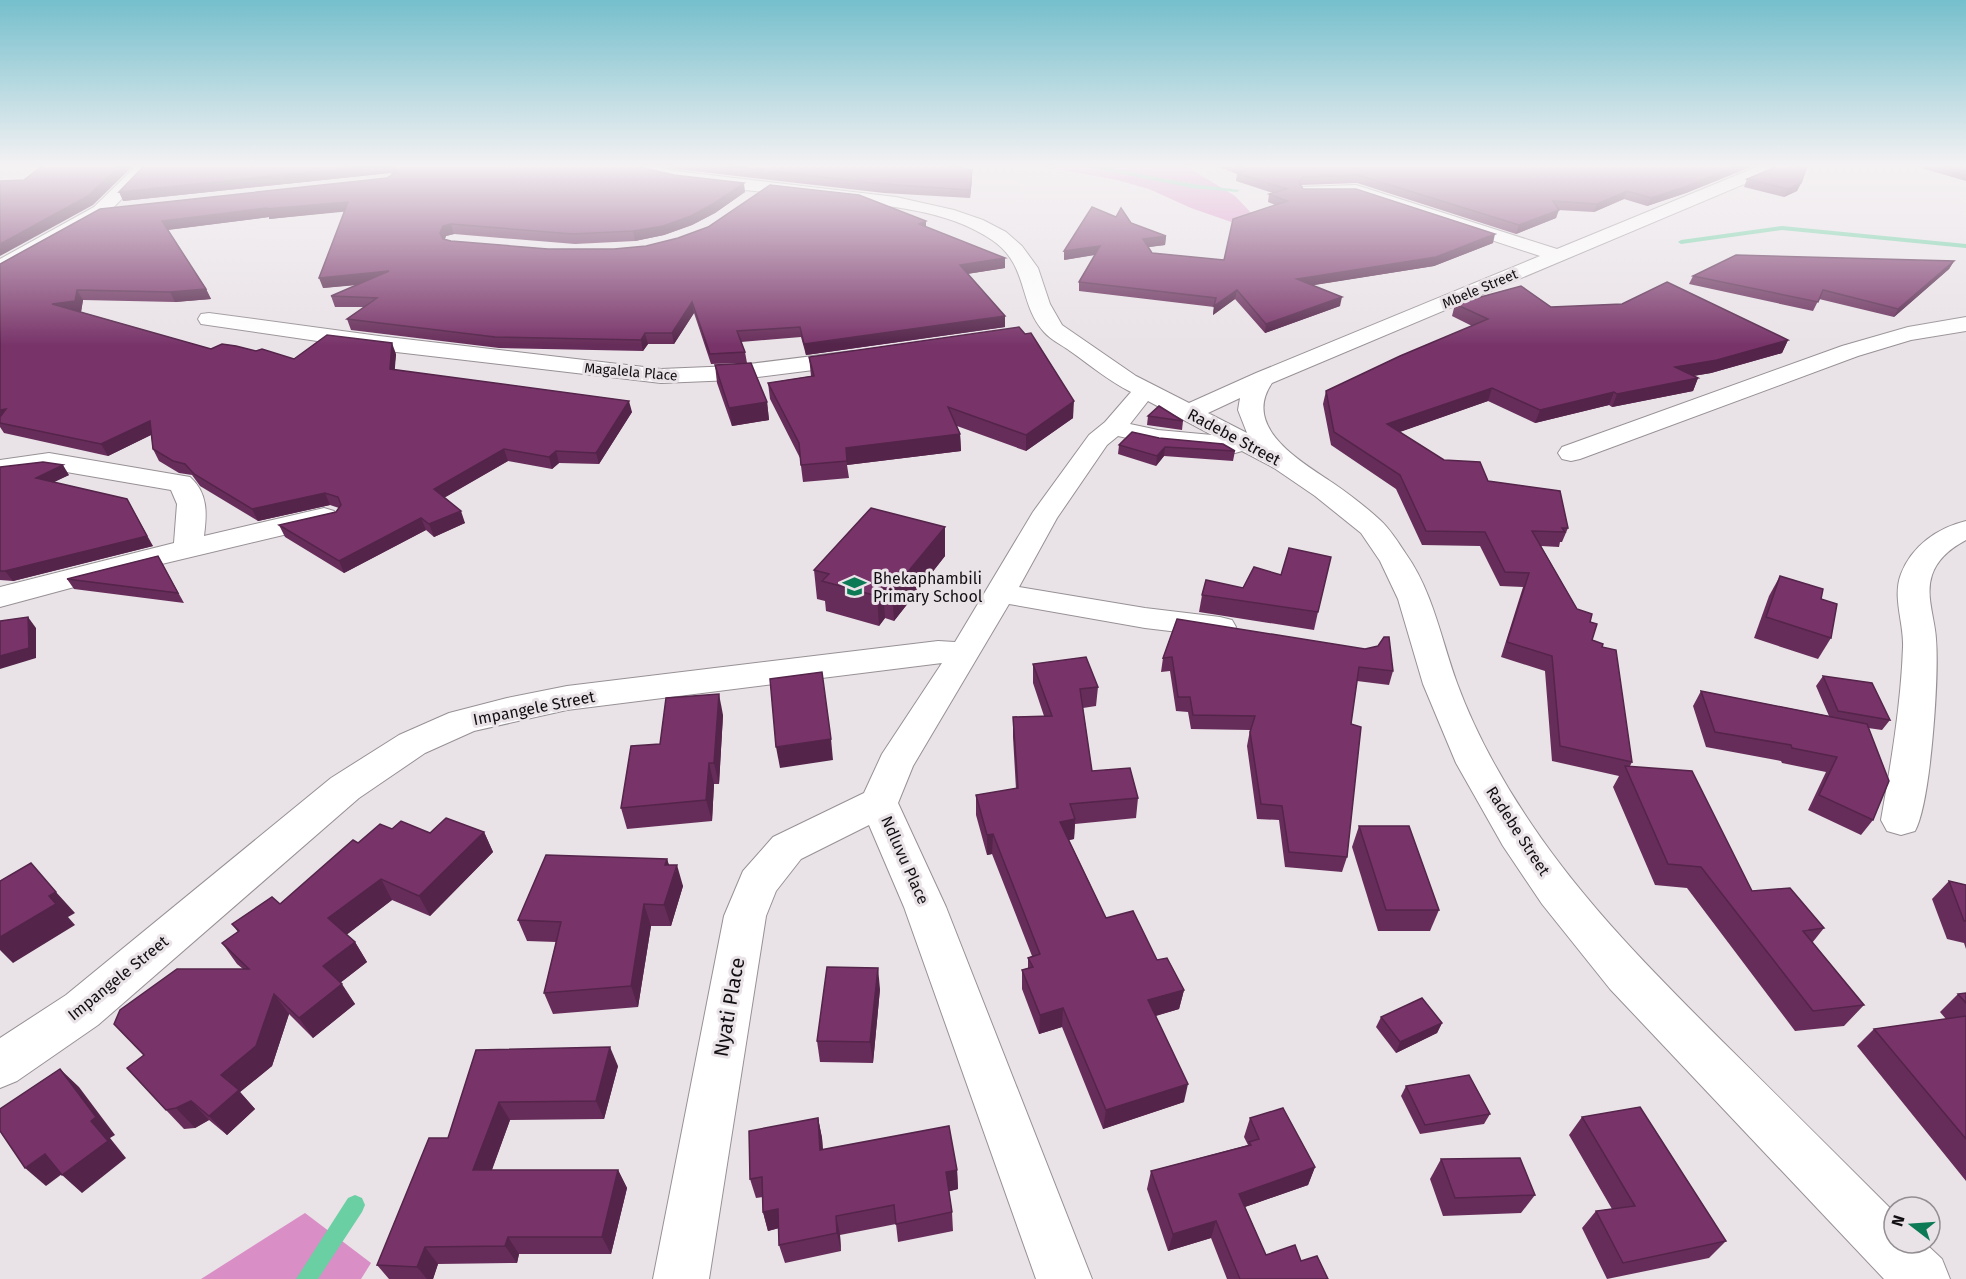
<svg xmlns="http://www.w3.org/2000/svg" width="1966" height="1279" font-family="'Fira Sans',sans-serif">
<rect width="100%" height="100%" fill="#e9e2e7"/>
<g fill="#d98ec6">
<path d="M1040,166H1186L1235,196L1257,219L1237,224L1191,208L1149,189L1117,180Z"/>
<path d="M305,1213L371,1263L361,1279H201Z"/>
</g>
<g fill="none" stroke-linecap="round" stroke-linejoin="round">
<g fill="#6acfa2" fill-rule="evenodd">
<path d="M1084,166H1098L1192,184L1240,190L1237,192L1192,188Z"/>
<path d="M1782,226L1966,244V248L1782,230L1681,244L1678,242L1681,240Z"/>
<path d="M355,1195L362,1198L365,1205L362,1212L318,1279H296L348,1198Z"/>
</g>
<defs>
<g id="minor">
<path d="M136,166H154L106,215L7,271L0,273V259L94,207Z"/>
<path d="M620,166H653L676,171L896,197L954,210L983,220L1006,232L1022,246L1038,268L1050,304L1062,325L1136,376L1189,403L1256,373L1540,256L1355,195L1308,196L1302,195L1300,191L1302,187L1356,185L1557,249L1759,166H1782L1780,169L1272,383C1241,428 1302,462 1333,483C1349,494 1366,507 1380,520C1390,529 1398,542 1406,554C1433,592 1441,639 1457,683C1475,732 1502,781 1532,825C1586,905 1654,973 1723,1042C1780,1098 1837,1155 1894,1212V1243H1925L1942,1259L1950,1279H1884L1610,989L1542,904L1503,846L1456,763L1423,684L1398,599L1380,561L1361,533L1315,496L1274,468L1242,451L1235,453L1158,445L1118,436L1107,445L1057,518L1019,587L1145,608L1220,617L1232,620L1236,627L1232,634L1220,637L1145,628L1009,604L913,766L898,803L946,907L1092,1279H1036L904,907L869,825L801,859L776,891L766,916L709,1279H653L724,916L743,871L773,837L864,793L882,754L942,663L567,710L474,731L425,753L359,798L98,1025L17,1081L0,1088V1038L66,995L331,778L399,735L449,713L507,698L567,686L938,641L955,642L1033,512L1089,435L1105,422L1131,392C1109,381 1090,365 1070,351C1062,345 1051,340 1044,332C1018,303 1029,265 992,240C947,209 886,206 834,200C763,191 691,187 622,169ZM1240,398L1238,410L1247,433L1208,413ZM1148,401L1212,435L1158,430L1130,424Z"/>
<path d="M209,313L379,336L661,369L733,366L853,351L861,353L864,358L861,363L853,365L733,380L661,383L379,350L201,324L198,319L201,314Z"/>
<path d="M1966,317V331L1911,340L1858,356L1580,459L1571,461L1562,459L1558,453L1562,447L1842,346L1908,327Z"/>
<path d="M49,453L190,477C208,493 207,513 204,536L324,508L334,511L338,517L334,523L145,568L0,607V587L174,543L177,504L171,490L49,469L0,476V460Z"/>
<path d="M1966,521V540C1951,548 1937,559 1932,575C1925,596 1935,618 1936,639C1939,675 1931,802 1915,831L1901,835L1887,831L1881,820C1891,763 1901,705 1903,647C1904,623 1892,597 1901,574C1912,546 1937,528 1966,521Z"/>
</g>
</defs>
<use href="#minor" stroke="#979195" stroke-width="2"/>
<use href="#minor" fill="#fff" fill-rule="evenodd"/>
</g>
<g fill="#672d5a">
<path d="M144,166H636L745,192L715,213L692,225L664,235L635,241L575,244L454,234L446,236L445,239L451,241L548,249H614L926,221V227L1005,268L967,274L1005,316V327L806,355L801,337L741,342L745,352L747,363L711,364L694,313L674,344H648L643,351L499,348L351,330L347,319L364,307H335L331,296L358,285L323,288L344,211L269,219V217L168,230L206,289L211,299L175,302L83,300L81,312L211,349L256,351L294,359L396,354L394,370L632,412L599,464L559,463L552,469L508,461L444,498L465,523L434,537L426,530L344,573L285,537L279,525L336,512L339,508L330,505L258,521L200,486L192,475L179,473L159,461L153,449L151,435L108,456L4,433L0,427V264L387,178L392,174L390,173L123,201Z"/>
<path d="M665,166H952L972,170V179L970,198L884,193L676,169Z"/>
<path d="M1216,166H1753L1686,193L1647,206L1624,199L1594,212L1558,210L1556,218L1516,234L1357,183L1302,185L1301,186L1303,189L1493,243L1434,266L1313,285L1340,306L1265,333L1235,299L1213,315L1214,307L1079,291V282L1095,255L1064,260L1131,223L1166,236L1165,245L1148,247L1152,253L1224,260L1275,205L1268,202L1269,194L1273,193L1236,181L1237,174Z"/>
<path d="M1914,166H1966V181Z"/>
<path d="M1747,179L1801,183L1797,191L1784,197L1744,187Z"/>
<path d="M1954,261L1949,269L1894,317L1819,299L1813,311L1689,284L1693,276Z"/>
<path d="M1455,304L1551,307L1788,340L1782,353L1711,373L1693,376L1698,378L1693,391L1612,407L1609,405L1535,423L1488,401L1399,432L1444,460L1488,481L1568,528L1562,542H1560L1559,547L1541,546L1577,609L1590,622L1592,640L1602,647L1632,762L1630,766L1752,891L1824,928L1812,943L1864,1005L1844,1026L1795,1031L1687,888L1655,885L1613,787L1619,776L1552,761L1545,671L1501,657L1523,587L1500,586L1480,546L1422,545L1396,489L1331,445L1323,404L1326,391L1472,326L1452,316Z"/>
<path d="M809,357L1073,418L1026,451L957,426L960,434L961,451L847,465L849,478L803,482L800,458L770,399L768,383L811,376Z"/>
<path d="M715,365L767,402L769,420L732,426L717,383Z"/>
<path d="M1148,416L1183,421L1182,430L1147,425Z"/>
<path d="M1159,438L1235,451L1233,461L1164,456L1156,466L1118,454L1119,445Z"/>
<path d="M0,467L69,475L53,482L153,546L13,581L0,580Z"/>
<path d="M945,527V556L894,621L885,618L879,626L826,611L825,601L817,599L814,570Z"/>
<path d="M158,556L184,603L74,589L67,579Z"/>
<path d="M1780,576L1821,599L1831,638L1818,659L1754,638L1769,596Z"/>
<path d="M1202,595L1318,612L1314,630L1199,612Z"/>
<path d="M1177,619L1393,671L1389,685L1357,681L1351,724L1347,857L1342,872L1285,867L1279,820L1257,819L1247,746L1250,730L1191,729L1188,712L1176,711L1170,671L1161,672L1163,658Z"/>
<path d="M1033,664L1098,687L1096,706L1083,708L1092,771L1138,798L1136,818L1075,824L1074,839L1069,840L1106,918L1157,960L1184,990L1179,1009L1156,1016L1184,1102L1103,1129L1062,1027L1039,1034L1022,989V970L1028,968V958L1032,956L992,854L987,855L976,815V795L1016,789L1013,737V717L1044,716L1033,683Z"/>
<path d="M1823,676L1890,720L1882,730L1868,728L1873,820L1861,835L1808,810L1826,772L1782,763L1781,761L1706,747L1693,706L1701,691L1829,716L1816,686Z"/>
<path d="M723,715L719,784H714L712,821L627,829L621,808L660,744Z"/>
<path d="M1359,826L1439,910L1430,931H1378L1352,847Z"/>
<path d="M392,829L430,833L484,832L493,852L430,916L392,900L346,935L355,942L367,962L340,983L355,1004L313,1038L289,1014L272,1066L240,1092L255,1109L227,1135L209,1120L195,1128L184,1129L166,1110L144,1055L243,969L237,964L222,943L238,932L232,924L280,904L358,843Z"/>
<path d="M667,859L669,865L683,886L671,926H651L638,1007L553,1014L544,993L556,942L527,941L518,920Z"/>
<path d="M1949,881L1966,885V949L1964,943L1947,939L1932,899Z"/>
<path d="M880,989L873,1063L820,1062L817,1041Z"/>
<path d="M1966,993V1181L1857,1046L1874,1029L1946,1019L1940,1012L1958,994Z"/>
<path d="M1381,1017L1442,1023L1437,1033L1396,1053L1376,1027Z"/>
<path d="M476,1050L618,1066L604,1119L510,1120L492,1170H618L627,1188L611,1254H519L517,1263L438,1264L433,1279H389L377,1265L448,1138Z"/>
<path d="M1406,1086L1490,1114L1484,1124L1420,1134L1401,1096Z"/>
<path d="M1582,1117L1726,1241L1709,1258L1607,1279L1582,1228L1596,1211L1612,1209L1569,1135Z"/>
<path d="M818,1118L822,1138L823,1150L957,1170L958,1189L949,1191L952,1212L953,1231L898,1242L896,1224L840,1235L841,1251L785,1263L779,1245V1228L768,1231L763,1212V1197L756,1198L750,1179Z"/>
<path d="M1250,1118L1315,1167L1308,1185L1245,1207L1266,1255L1301,1261L1328,1279H1227L1211,1238L1168,1251L1147,1189L1151,1171L1248,1145L1244,1137Z"/>
<path d="M1441,1159L1535,1195L1521,1213L1443,1216L1430,1179Z"/>
</g>
<g fill="#54244a">
<path d="M120,166H133L93,205L0,256V244Z"/>
<path d="M367,166H388L390,173L123,201L119,192Z"/>
<path d="M1737,166H1753L1686,193L1647,206L1651,198Z"/>
<path d="M972,170V179L970,198V190Z"/>
<path d="M744,183L745,192L715,213L692,225L664,235L635,241L633,231Z"/>
<path d="M1801,183L1797,191L1784,197L1788,189Z"/>
<path d="M1627,191L1624,199L1594,212L1597,204Z"/>
<path d="M348,202L351,211L269,219V217L166,230L162,221L266,208Z"/>
<path d="M1559,210L1556,218L1516,234L1519,225Z"/>
<path d="M926,221V231L919,224Z"/>
<path d="M451,224L454,234L446,236L443,243L440,233L443,226Z"/>
<path d="M1495,234L1493,243L1434,266L1296,288L1297,279Z"/>
<path d="M1166,236L1165,245L1142,248L1143,239Z"/>
<path d="M1100,246L1099,254L1064,260V251Z"/>
<path d="M1005,258V268L960,275V265Z"/>
<path d="M1954,261L1949,269L1894,317L1898,309Z"/>
<path d="M389,271L392,281L323,288L319,278Z"/>
<path d="M206,289L211,299L175,302L170,292Z"/>
<path d="M77,290L83,300L81,312L52,304Z"/>
<path d="M1237,290L1235,299L1213,315L1214,306Z"/>
<path d="M1342,297L1340,306L1265,333L1266,324Z"/>
<path d="M692,302L694,313L674,344L672,333Z"/>
<path d="M1005,316V327L806,355L804,344Z"/>
<path d="M645,333L648,344L643,351L641,340Z"/>
<path d="M1788,340L1782,353L1711,373L1669,380L1675,367Z"/>
<path d="M392,343L396,354L394,380L390,369Z"/>
<path d="M1698,378L1693,391L1612,407L1617,394Z"/>
<path d="M1492,388L1488,401L1383,438L1387,424Z"/>
<path d="M1614,392L1609,405L1535,423L1540,410Z"/>
<path d="M629,401L632,412L599,464L596,453Z"/>
<path d="M1074,401L1073,418L1026,451V435Z"/>
<path d="M767,402L769,420L732,426L729,408Z"/>
<path d="M6,409L0,423V410Z"/>
<path d="M150,421L157,432L108,456L101,444Z"/>
<path d="M960,434L961,451L847,465L846,448Z"/>
<path d="M1165,447L1164,456L1156,466L1157,456Z"/>
<path d="M504,449L508,461L438,501L434,489Z"/>
<path d="M556,451L559,463L552,469L549,457Z"/>
<path d="M63,465L69,475L42,488L36,478Z"/>
<path d="M325,493L330,505L258,521L252,509Z"/>
<path d="M127,499L153,546L13,581L5,571Z"/>
<path d="M461,511L465,523L434,537L429,524Z"/>
<path d="M421,518L426,530L344,573L339,561Z"/>
<path d="M945,527V556L894,621L892,591Z"/>
<path d="M883,588L885,618L879,626L877,596Z"/>
<path d="M28,617L36,628V658L0,669V656Z"/>
<path d="M719,694L723,715L719,784L714,763Z"/>
<path d="M831,739L833,760L780,768L776,747Z"/>
<path d="M709,763L714,784L712,821L706,800Z"/>
<path d="M1075,819L1074,839L1059,842L1060,822Z"/>
<path d="M484,832L493,852L430,916L419,896Z"/>
<path d="M993,834L992,854L987,855V835Z"/>
<path d="M667,859L673,879L677,865L683,886L671,926L664,905L665,865Z"/>
<path d="M381,879L392,900L341,939L328,918Z"/>
<path d="M56,892L75,913L68,917L75,925L13,963L0,950V937L49,896Z"/>
<path d="M644,904L651,926L638,1007L631,986Z"/>
<path d="M355,942L367,962L336,986L323,966Z"/>
<path d="M878,968L880,989L873,1063L870,1042Z"/>
<path d="M342,984L355,1004L313,1038L299,1018Z"/>
<path d="M1184,990L1179,1009L1144,1019L1148,1000Z"/>
<path d="M274,994L289,1014L272,1066L240,1092L255,1109L227,1135L209,1116L221,1075Z"/>
<path d="M1063,1008L1062,1027L1039,1034L1040,1015Z"/>
<path d="M1442,1023L1437,1033L1396,1053L1400,1042Z"/>
<path d="M610,1047L618,1066L604,1119L596,1101Z"/>
<path d="M60,1069L79,1087L115,1135L110,1138L126,1158L82,1193L62,1175Z"/>
<path d="M1188,1084L1184,1102L1103,1129L1106,1110Z"/>
<path d="M191,1101L209,1120L195,1128L176,1108Z"/>
<path d="M499,1102L510,1120L485,1188L473,1170Z"/>
<path d="M818,1118L822,1138L824,1169L820,1150Z"/>
<path d="M45,1154L66,1171L46,1186L25,1168Z"/>
<path d="M1315,1167L1308,1185L1233,1211L1239,1194Z"/>
<path d="M618,1170L627,1188L611,1254L602,1237Z"/>
<path d="M957,1170L958,1189L947,1192L946,1172Z"/>
<path d="M778,1209L783,1227L768,1231L763,1212Z"/>
<path d="M836,1216L840,1235L841,1251L837,1233Z"/>
<path d="M1216,1221L1211,1238L1168,1251L1173,1234Z"/>
<path d="M508,1237L519,1254L517,1263L505,1246Z"/>
<path d="M425,1247L438,1264L433,1279H427L417,1267Z"/>
</g>
<g fill="#783469" stroke="#54244a" stroke-width="1.5">
<path d="M42,166H120L88,196L0,244V181L24,180Z"/>
<path d="M144,166H367L119,192Z"/>
<path d="M390,166H636L674,175L744,183L713,204L691,216L663,226L633,231L573,234L451,224L443,226L440,233L443,239L451,241L548,249H614L646,246L678,238L708,227L770,185L859,195L926,221L919,224L1005,258L960,265L1005,316L804,344L800,327L737,331L745,352L710,354L692,302L672,333H645L641,340L495,337L347,319L377,298L331,296L389,271L319,278L348,202L265,209L266,208L162,221L206,289L170,292L77,290L75,301L52,304L211,349L222,344L236,346L256,351L262,349L294,359L327,335L392,343L390,369L629,401L596,453L556,451L549,457L504,449L434,489L461,511L429,524L421,518L339,561L279,525L336,512L341,505L338,497L325,493L252,509L194,474L185,464L173,461L153,449L150,421L101,444L0,423V417L6,409L0,410V264L100,209L387,178L397,171Z"/>
<path d="M727,166H952L972,170L970,190L883,184Z"/>
<path d="M1238,166H1737L1690,185L1651,198L1627,191L1597,204L1553,201L1559,210L1519,225L1358,175L1303,177L1299,182L1303,189H1356L1495,234L1436,257L1297,279L1342,297L1266,324L1237,290L1214,306L1216,298L1079,282L1100,246L1064,251L1092,207L1116,217L1121,208L1131,223L1166,236L1143,239L1152,253L1224,260L1233,219L1287,201L1269,194L1287,189L1237,173L1248,170Z"/>
<path d="M1778,166H1807L1801,183L1788,189L1747,179Z"/>
<path d="M1945,166H1966V172Z"/>
<path d="M1736,255L1954,261L1898,309L1823,290L1818,302L1693,276Z"/>
<path d="M1667,282L1788,340L1717,360L1675,367L1698,378L1617,394L1614,392L1540,410L1492,388L1387,424L1444,460L1480,462L1488,481L1560,491L1568,528H1562L1565,532L1532,531L1577,609L1592,614L1590,622L1597,624L1592,640L1603,644L1602,647L1616,650L1632,762L1560,746L1552,656L1507,642L1529,573L1505,572L1485,532L1426,531L1400,475L1334,432L1326,391L1400,356L1488,319L1455,304L1521,286L1551,307L1622,304Z"/>
<path d="M1019,327L1025,334L1031,333L1074,401L1026,435L948,407L960,434L846,448L847,461L801,465L799,443L768,383L814,376L809,357Z"/>
<path d="M751,363L767,402L729,408L715,365Z"/>
<path d="M1159,406L1183,421L1148,416Z"/>
<path d="M1132,432L1159,438L1223,444L1235,451L1165,447L1157,456L1119,445Z"/>
<path d="M43,462L63,465L36,478L127,499L147,536L5,571H0V467Z"/>
<path d="M871,508L945,527L892,591L883,588L877,596L822,581L829,574L814,570Z"/>
<path d="M1289,548L1331,557L1318,612L1202,595L1206,580L1243,588L1254,567L1281,575Z"/>
<path d="M158,556L178,593L67,579Z"/>
<path d="M1780,576L1823,589L1821,599L1837,604L1831,638L1766,617Z"/>
<path d="M28,617L29,648L0,656V621Z"/>
<path d="M1177,619L1365,649L1378,646L1384,637H1389L1393,671L1359,667L1351,724L1361,727L1347,857L1289,852L1282,806L1261,804L1250,732L1255,716L1193,715L1190,697H1178L1172,657L1163,658Z"/>
<path d="M1086,657L1098,687L1080,689L1092,771L1130,768L1138,798L1070,804L1075,819L1060,822L1106,918L1133,911L1157,960L1167,958L1184,990L1148,1000L1188,1084L1106,1110L1063,1008L1040,1015L1022,970L1033,967L1028,958L1040,954L993,834L987,835L976,795L1018,788L1013,717L1052,716L1033,664Z"/>
<path d="M822,672L831,739L776,747L770,679Z"/>
<path d="M1823,676L1872,683L1890,720L1838,711Z"/>
<path d="M1701,691L1867,724L1889,781L1873,820L1819,795L1837,757L1792,748L1791,745L1715,732Z"/>
<path d="M719,694L714,763H709L706,800L621,808L631,746L660,744L666,698Z"/>
<path d="M1625,766L1692,771L1752,891L1790,888L1824,928L1803,931L1864,1005L1813,1011L1701,867L1668,864Z"/>
<path d="M446,818L484,832L419,896L381,879L328,918L355,942L323,966L342,984L299,1018L274,994L256,1046L221,1075L239,1090L209,1116L191,1101L176,1108L166,1110L127,1068L144,1055L114,1024L120,1010L177,969H249L222,943L239,931L232,924L272,897L280,904L353,840L358,843L380,824L392,829L401,821L430,833Z"/>
<path d="M1359,826H1409L1439,910H1386Z"/>
<path d="M546,855L667,859L665,865H677L664,905L644,904L631,986L544,993L561,922L518,920Z"/>
<path d="M31,863L56,892L49,896L56,904L0,937V881Z"/>
<path d="M1949,881L1966,885V921H1964Z"/>
<path d="M827,967L878,968L870,1042L817,1041Z"/>
<path d="M1966,993V1003L1958,994Z"/>
<path d="M1422,998L1442,1023L1400,1042L1381,1017Z"/>
<path d="M1966,1016V1139L1874,1029Z"/>
<path d="M610,1047L596,1101L499,1102L473,1170H618L602,1237H508L505,1246L425,1247L417,1267L377,1265L429,1138H448L476,1050Z"/>
<path d="M60,1069L96,1117L91,1121L108,1141L62,1175L45,1154L25,1168L0,1131V1109Z"/>
<path d="M1469,1075L1490,1114L1425,1125L1406,1086Z"/>
<path d="M1640,1107L1726,1241L1623,1263L1596,1211L1635,1206L1582,1117Z"/>
<path d="M1283,1108L1315,1167L1239,1194L1266,1255L1295,1245L1301,1261L1317,1256L1328,1279H1240L1216,1221L1173,1234L1151,1171L1251,1145L1249,1142L1259,1139L1250,1118Z"/>
<path d="M818,1118L820,1150L949,1126L957,1170L946,1172L952,1212L896,1224L894,1205L836,1216L837,1233L779,1245L778,1209L763,1212L762,1177L750,1179L749,1131Z"/>
<path d="M1520,1158L1535,1195L1455,1198L1441,1159Z"/>
</g>
<linearGradient id="sky" x2="0" y2="1"><stop stop-color="#75bfcc"/><stop offset="0.48" stop-color="#f5f2f4"/><stop offset="1" stop-color="#f5f2f4" stop-opacity="0"/></linearGradient>
<rect width="1966" height="345" fill="url(#sky)"/>
<defs>
<symbol id="school-bare" viewBox="-9 -9 18 18"><path d="M0-5L7-2L0 1L-7-2ZM-4 1L0 2.5L4 1V4Q0 6-4 4Z" fill="#0c7a55" stroke="#e9e2e7" stroke-width="2.5" paint-order="stroke"/></symbol>
</defs>
<g fill-rule="evenodd">
<use href="#school-bare" x="838" y="570" width="33" height="33"/>
</g>
<g text-anchor="middle" dominant-baseline="central" stroke-width="6" stroke-linejoin="round" paint-order="stroke">
<g font-size="14" fill="#110f11" stroke="#e9e2e7">
<text transform="translate(1480 289) rotate(-23)">Mbele Street</text>
<text transform="translate(631 372) rotate(5)">Magalela Place</text>
</g>
<g font-size="16" fill="#110f11" stroke="#e9e2e7">
<text transform="translate(1234 437) rotate(28)">Radebe Street</text>
<text transform="translate(534 708) rotate(-11)">Impangele Street</text>
<text transform="translate(1518 831) rotate(57)">Radebe Street</text>
<text transform="translate(905 860) rotate(66)">Ndluvu Place</text>
<text transform="translate(118 978) rotate(-39)">Impangele Street</text>
</g>
<g font-size="16" fill="#110f11" stroke="#e9e2e7" text-anchor="start">
<text x="873" y="578">Bhekaphambili<tspan x="873" dy="18">Primary School</tspan></text>
</g>
<g font-size="20" fill="#110f11" stroke="#e9e2e7">
<text transform="translate(729 1007) rotate(-80)">Nyati Place</text>
</g>
</g>
<g transform="translate(1912 1225) rotate(287)"><circle r="28" fill="#e9e2e7" stroke="#938e91" stroke-width="1.5"/>
<path d="M0-4.5L10 22L0 15L-10 22Z" fill="#0c7a55"/>
<text y="-9" font-size="16" font-weight="bold" text-anchor="middle" fill="#110f11">N</text>
</g>
</svg>
